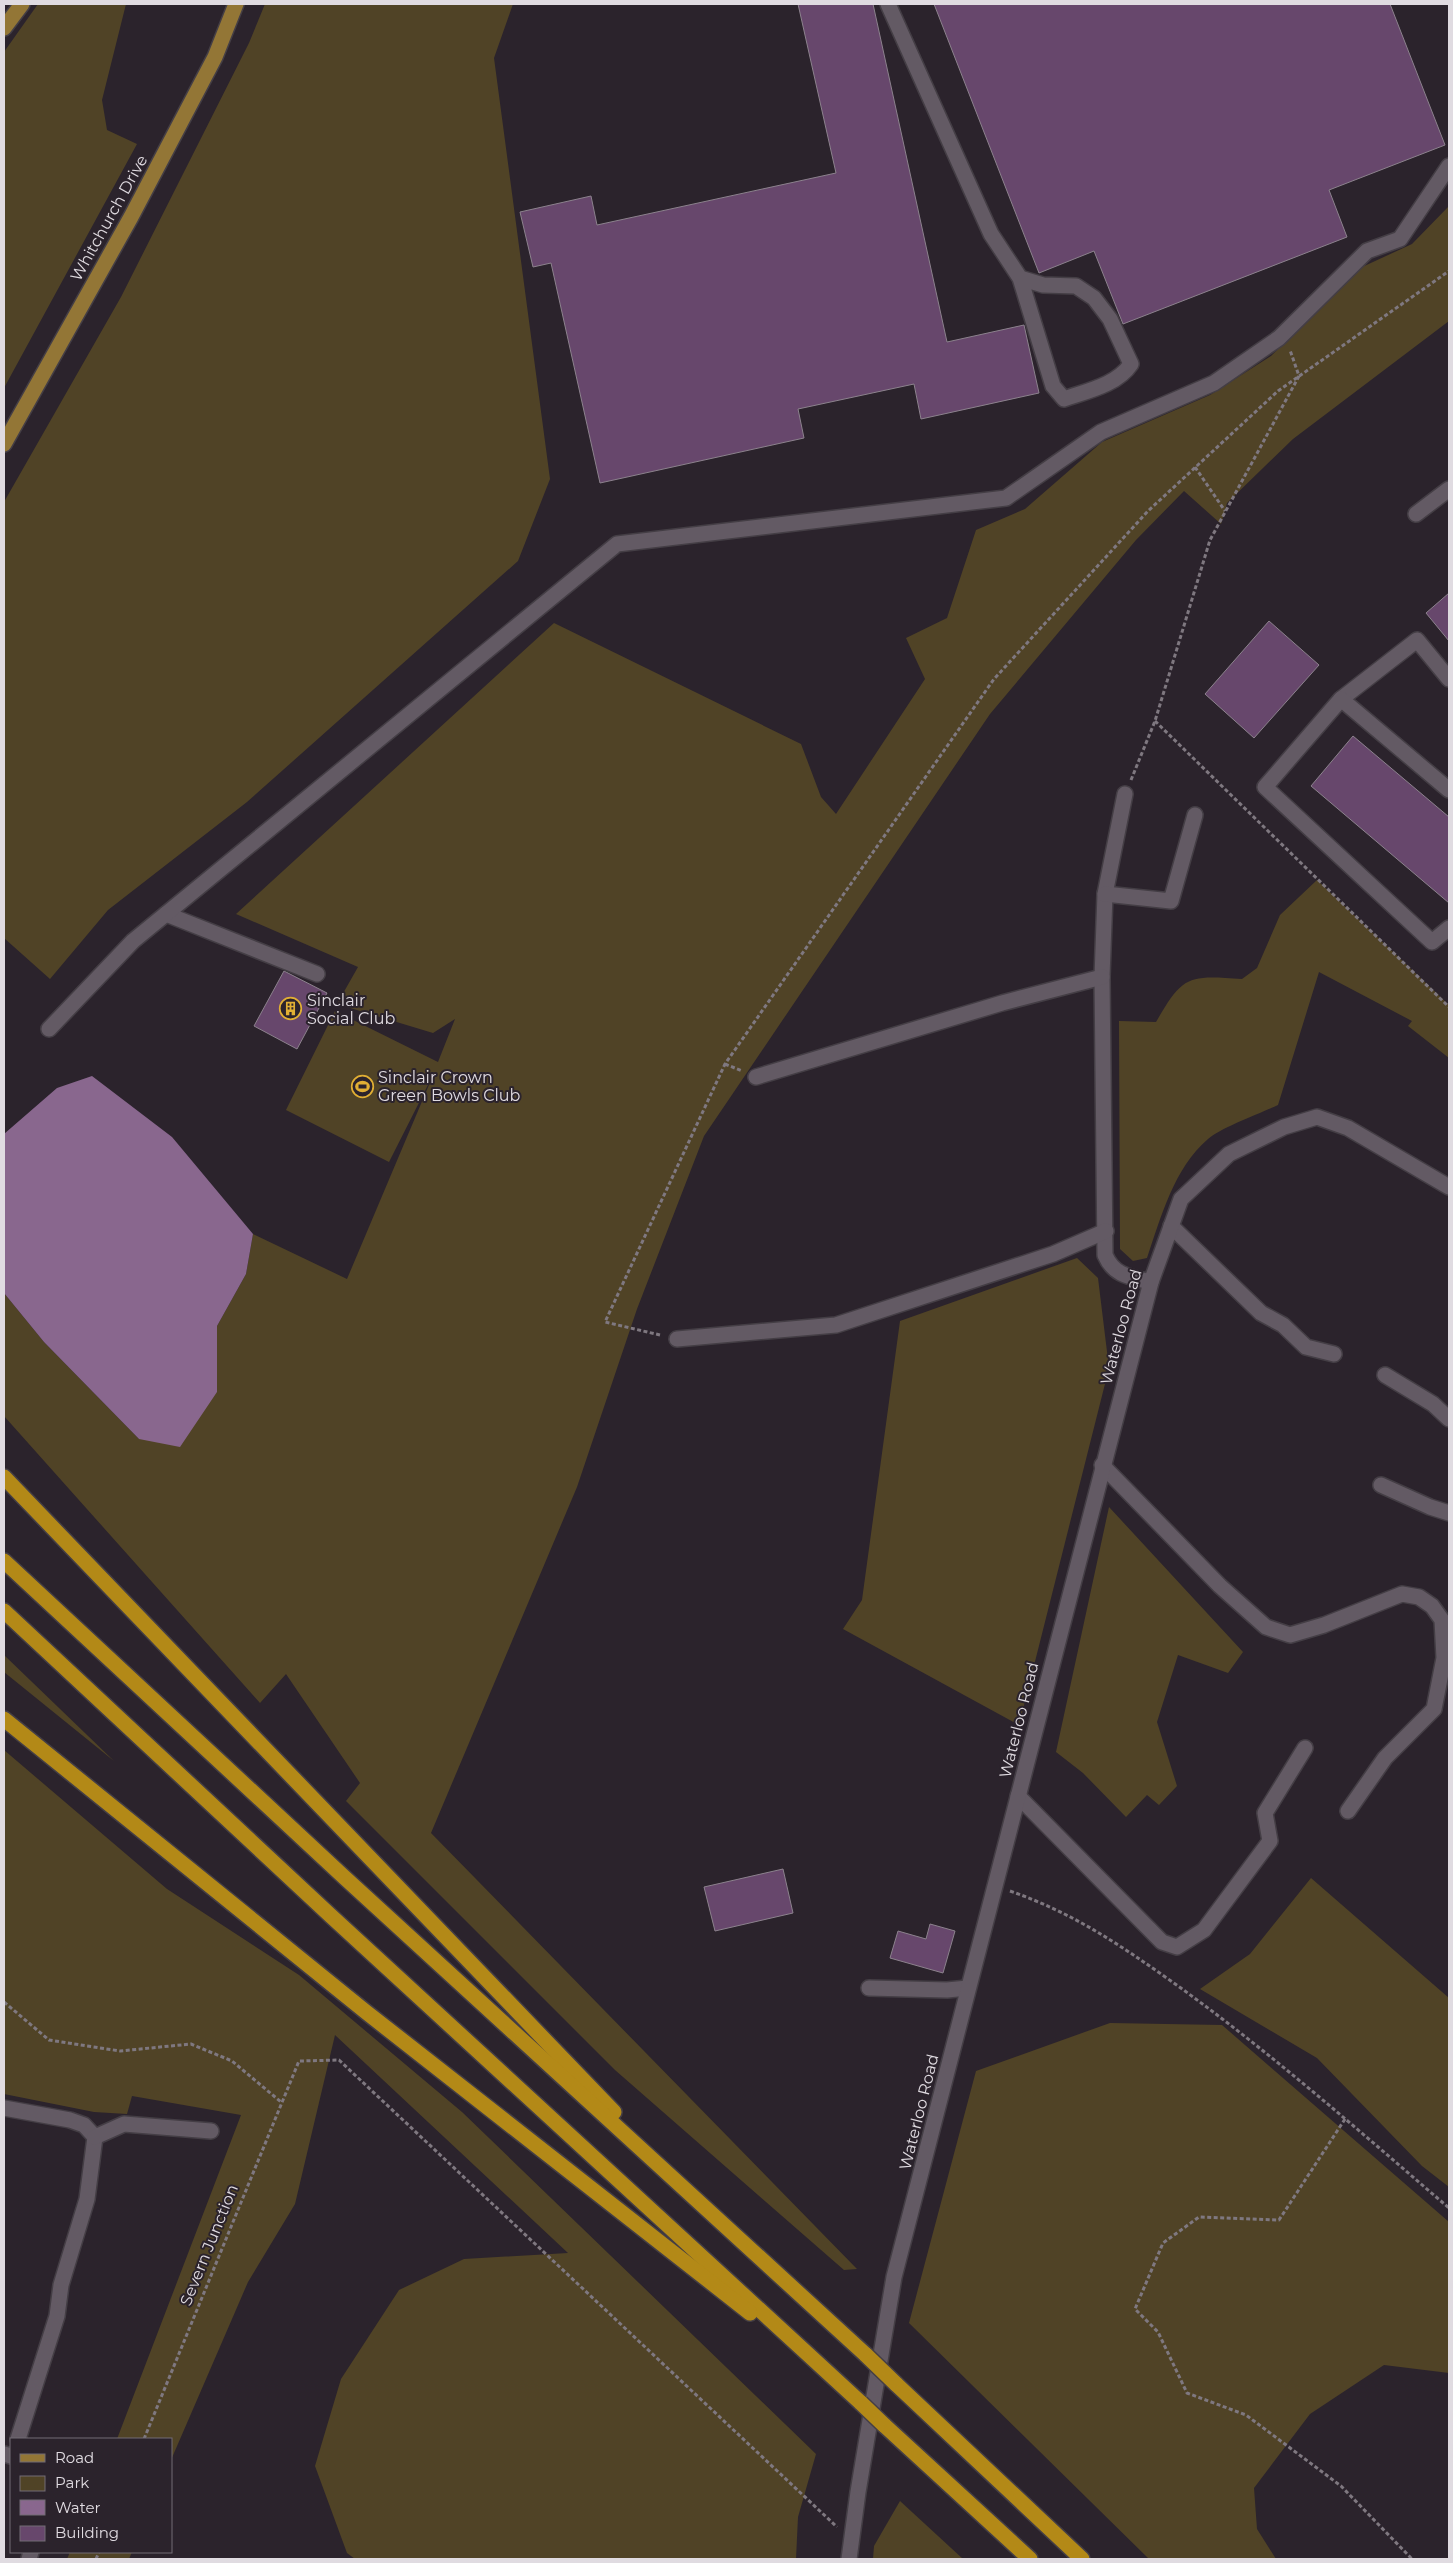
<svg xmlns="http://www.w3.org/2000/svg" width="1453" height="2563" font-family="Montserrat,sans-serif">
<rect width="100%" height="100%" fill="#2b232c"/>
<g fill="#504326">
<path d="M38,4H126L102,100L107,130L137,144L4,388V52Z"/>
<path d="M265,4H513L494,58L550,479L518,561L247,802L108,910L50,979L4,938V502L121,297L249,43Z"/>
<path d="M1449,206V321L1293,439L1227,503L1221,524L1184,491L1136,540L990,714L704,1136L637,1309L577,1487L431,1833L857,2269L844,2270L615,2070L346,1801L360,1783L286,1674L260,1703L4,1416V1293L44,1342L139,1439L217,1392V1326L246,1274L253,1234L347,1279L434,1073L389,1162L286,1110L335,1011L438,1062L455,1019L433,1033L337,1004L358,967L236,914L554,623L801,744L821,797L836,814L925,679L906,638L947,618L976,530L1025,509L1102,442L1210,395L1271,356L1360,268L1412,244Z"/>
<path d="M1317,880L1449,1005V1058L1408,1026L1412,1021L1319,972L1278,1105C1261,1113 1220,1128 1208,1139C1174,1168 1161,1217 1147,1258L1133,1261L1120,1249L1119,1021L1156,1022C1183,975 1188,975 1242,979L1257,968L1280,915Z"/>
<path d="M1077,1258L1098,1278L1109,1368L1019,1725L843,1629L862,1600L900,1321Z"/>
<path d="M1109,1507L1243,1652L1228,1673L1178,1655L1157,1722L1177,1786L1159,1805L1147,1795L1126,1817L1083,1773L1056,1752Z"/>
<path d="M4,1655L114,1761L4,1672Z"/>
<path d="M4,1750L167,1889L299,1975L462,2112L816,2454L798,2517L796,2559H355L347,2553L315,2466L341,2379L399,2290L464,2259L568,2253L335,2035L295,2204L248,2282L171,2460V2439H117L241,2115L132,2096L127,2114L94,2112L4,2094Z"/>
<path d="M1311,1878L1449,1998V2187L1422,2166L1317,2058L1200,1989L1250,1954Z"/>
<path d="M1110,2023L1222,2025L1449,2222V2373L1384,2365L1310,2414L1254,2488L1257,2529L1276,2559H1149L909,2323L976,2071Z"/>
<path d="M900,2501L963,2559H873L874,2546Z"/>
<path d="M70,2552H132L129,2559H67Z"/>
</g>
<path fill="#89678e" d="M92,1076L172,1137L253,1234L246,1274L217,1326V1392L180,1447L139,1439L44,1342L4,1293V1134L57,1088Z"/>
<g fill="#67476c" stroke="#8c828d">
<path d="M798,4H873L947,342L1024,325L1039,393L921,419L914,384L798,409L804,438L600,483L551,263L533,267L520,212L591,196L597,225L836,173Z"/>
<path d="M934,4H1390L1445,145L1329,190L1347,237L1123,324L1094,251L1039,273Z"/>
<path d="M1449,593V641L1426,613Z"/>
<path d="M1269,621L1319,665L1254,738L1205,694Z"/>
<path d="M1353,736L1449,817V903L1311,786Z"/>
<path d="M284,971L327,993L297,1049L254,1026Z"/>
<path d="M783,1869L793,1913L715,1931L704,1887Z"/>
<path d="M930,1924L955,1931L943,1973L890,1958L898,1931L926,1939Z"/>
</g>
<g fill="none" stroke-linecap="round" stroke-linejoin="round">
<defs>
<g id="minor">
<path d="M888,4L991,234L1020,278L1053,386L1064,399C1087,391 1117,385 1131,364L1110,319L1094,298L1076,286L1043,285L1020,278"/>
<path d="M1416,514L1449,489"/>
<path d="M1341,699L1417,640L1449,679"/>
<path d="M1449,790L1341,699L1265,787L1432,942L1449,928"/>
<path d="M1125,794L1105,894L1102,977L1105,1255C1114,1276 1130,1277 1151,1282"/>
<path d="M1105,894L1171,901L1195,815"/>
<path d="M166,914L317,974"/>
<path d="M49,1029L133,941L617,544L1006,498L1101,432L1214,383L1279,338L1367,251L1400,239L1449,166"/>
<path d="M756,1077L1002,1003L1102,977"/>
<path d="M1171,1226L1261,1313L1283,1325L1306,1347L1334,1354"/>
<path d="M677,1339L836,1325L1053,1254L1106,1231"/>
<path d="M1385,1375L1433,1404L1449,1419"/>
<path d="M1102,1465L1220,1586L1266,1627L1290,1635L1324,1625L1402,1594L1419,1597L1432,1606L1442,1620L1444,1658L1434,1709L1385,1758L1348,1811"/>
<path d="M1381,1485L1430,1507L1449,1513"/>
<path d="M1018,1796L1162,1942L1177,1947L1204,1930L1270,1841L1265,1813L1305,1748"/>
<path d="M869,1988L947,1990L968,1988"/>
<path d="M4,2108L70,2120L84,2125L95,2137L87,2199L61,2285L57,2316L18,2439"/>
<path d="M95,2137L124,2124L211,2131"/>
<path d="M4,2454L11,2456"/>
<path d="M29,2559L31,2552"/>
<path d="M849,2559L858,2492L894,2277L1151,1282L1181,1199L1229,1154L1284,1127L1317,1117L1348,1128L1449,1187"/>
</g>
<g id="major">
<path d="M4,28L22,4"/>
<path d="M4,444L131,217L215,57L236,4"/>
</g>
<g id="highway">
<path d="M4,1477L614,2112"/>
<path d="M4,1561L344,1877L866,2355"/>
<path d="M4,1611L331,1916L861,2403"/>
<path d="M4,1719L366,2012L750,2313"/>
<path d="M896,2384L1082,2559"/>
<path d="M884,2425L1030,2559"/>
</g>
</defs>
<use href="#minor" stroke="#443e45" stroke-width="18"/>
<use href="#major" stroke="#443e45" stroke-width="18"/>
<use href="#highway" stroke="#443e45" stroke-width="18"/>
<g stroke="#7f7880" stroke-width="3" stroke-dasharray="4 2.5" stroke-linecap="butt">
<path d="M1195,467L1225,511"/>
<path d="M1155,721L1449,1007"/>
<path d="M1131,780L1155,721L1210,540L1299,376L1290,350"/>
<path d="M725,1064L742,1071"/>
<path d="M660,1335L605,1322L725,1064L994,679L1148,511L1278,391L1449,271"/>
<path d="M1010,1891C1073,1913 1117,1943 1171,1981C1268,2050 1358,2130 1449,2208"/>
<path d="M4,2002L49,2040L120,2051L191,2044L232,2061L281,2102"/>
<path d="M1345,2119L1279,2220L1199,2217L1163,2243L1135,2309L1158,2332L1187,2393L1246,2415L1341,2486L1412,2559"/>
<path d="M144,2439L299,2061L339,2060L837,2527"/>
<path d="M96,2559L99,2552"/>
</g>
<use href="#minor" stroke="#635a64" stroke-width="15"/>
<use href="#major" stroke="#937636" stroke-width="15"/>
<use href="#highway" stroke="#b38917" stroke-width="15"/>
<defs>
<g id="highway-bridge">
<path d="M866,2355L896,2384"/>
<path d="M861,2403L884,2425"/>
</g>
</defs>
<use href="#highway-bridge" stroke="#443e45" stroke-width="18" stroke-linecap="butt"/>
<use href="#highway-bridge" stroke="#b38917" stroke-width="15"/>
</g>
<defs>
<symbol id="building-ring" viewBox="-11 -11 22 22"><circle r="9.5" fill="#2b232c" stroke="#e1af34" stroke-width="1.5"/><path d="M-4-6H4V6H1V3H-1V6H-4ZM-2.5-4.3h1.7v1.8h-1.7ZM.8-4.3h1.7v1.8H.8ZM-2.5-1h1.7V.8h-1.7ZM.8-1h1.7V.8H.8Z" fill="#e1af34"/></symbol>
<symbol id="stadium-ring" viewBox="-11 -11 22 22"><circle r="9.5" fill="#2b232c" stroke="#e1af34" stroke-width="1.5"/><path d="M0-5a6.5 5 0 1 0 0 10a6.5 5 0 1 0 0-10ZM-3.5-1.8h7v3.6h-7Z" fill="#e1af34"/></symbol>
</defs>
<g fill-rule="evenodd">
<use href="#building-ring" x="278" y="996" width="25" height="25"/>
<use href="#stadium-ring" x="350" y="1074" width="25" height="25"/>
</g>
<g text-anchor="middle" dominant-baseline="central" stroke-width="4" stroke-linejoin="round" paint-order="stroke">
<g font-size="16" fill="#e0dbe1" stroke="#2b232c">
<text transform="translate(109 218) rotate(-61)">Whitchurch Drive</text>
<text transform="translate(1121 1327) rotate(-75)">Waterloo Road</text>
<text transform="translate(1019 1720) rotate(-76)">Waterloo Road</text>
<text transform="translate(919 2112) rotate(-76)">Waterloo Road</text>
<text transform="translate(209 2245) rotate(-68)">Severn Junction</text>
</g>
<g font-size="16" fill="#e0dbe1" stroke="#2b232c" text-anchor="start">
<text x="307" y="1000">Sinclair<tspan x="307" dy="18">Social Club</tspan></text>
<text x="378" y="1077">Sinclair Crown<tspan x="378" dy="18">Green Bowls Club</tspan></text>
</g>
</g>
<rect width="1453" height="2563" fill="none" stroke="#e0dbe1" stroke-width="10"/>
<rect x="10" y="2438" width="162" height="115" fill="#2b232c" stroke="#736d74"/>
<rect x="20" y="2454" width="25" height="8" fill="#937636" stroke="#736d74"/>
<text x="55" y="2463" font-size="15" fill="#e0dbe1">Road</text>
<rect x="20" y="2476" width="25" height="15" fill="#504326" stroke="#736d74"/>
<text x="55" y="2488" font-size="15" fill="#e0dbe1">Park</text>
<rect x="20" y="2500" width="25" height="15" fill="#89678e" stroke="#736d74"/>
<text x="55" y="2513" font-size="15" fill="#e0dbe1">Water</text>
<rect x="20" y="2526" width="25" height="15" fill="#67476c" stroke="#736d74"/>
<text x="55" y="2538" font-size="15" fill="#e0dbe1">Building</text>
</svg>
